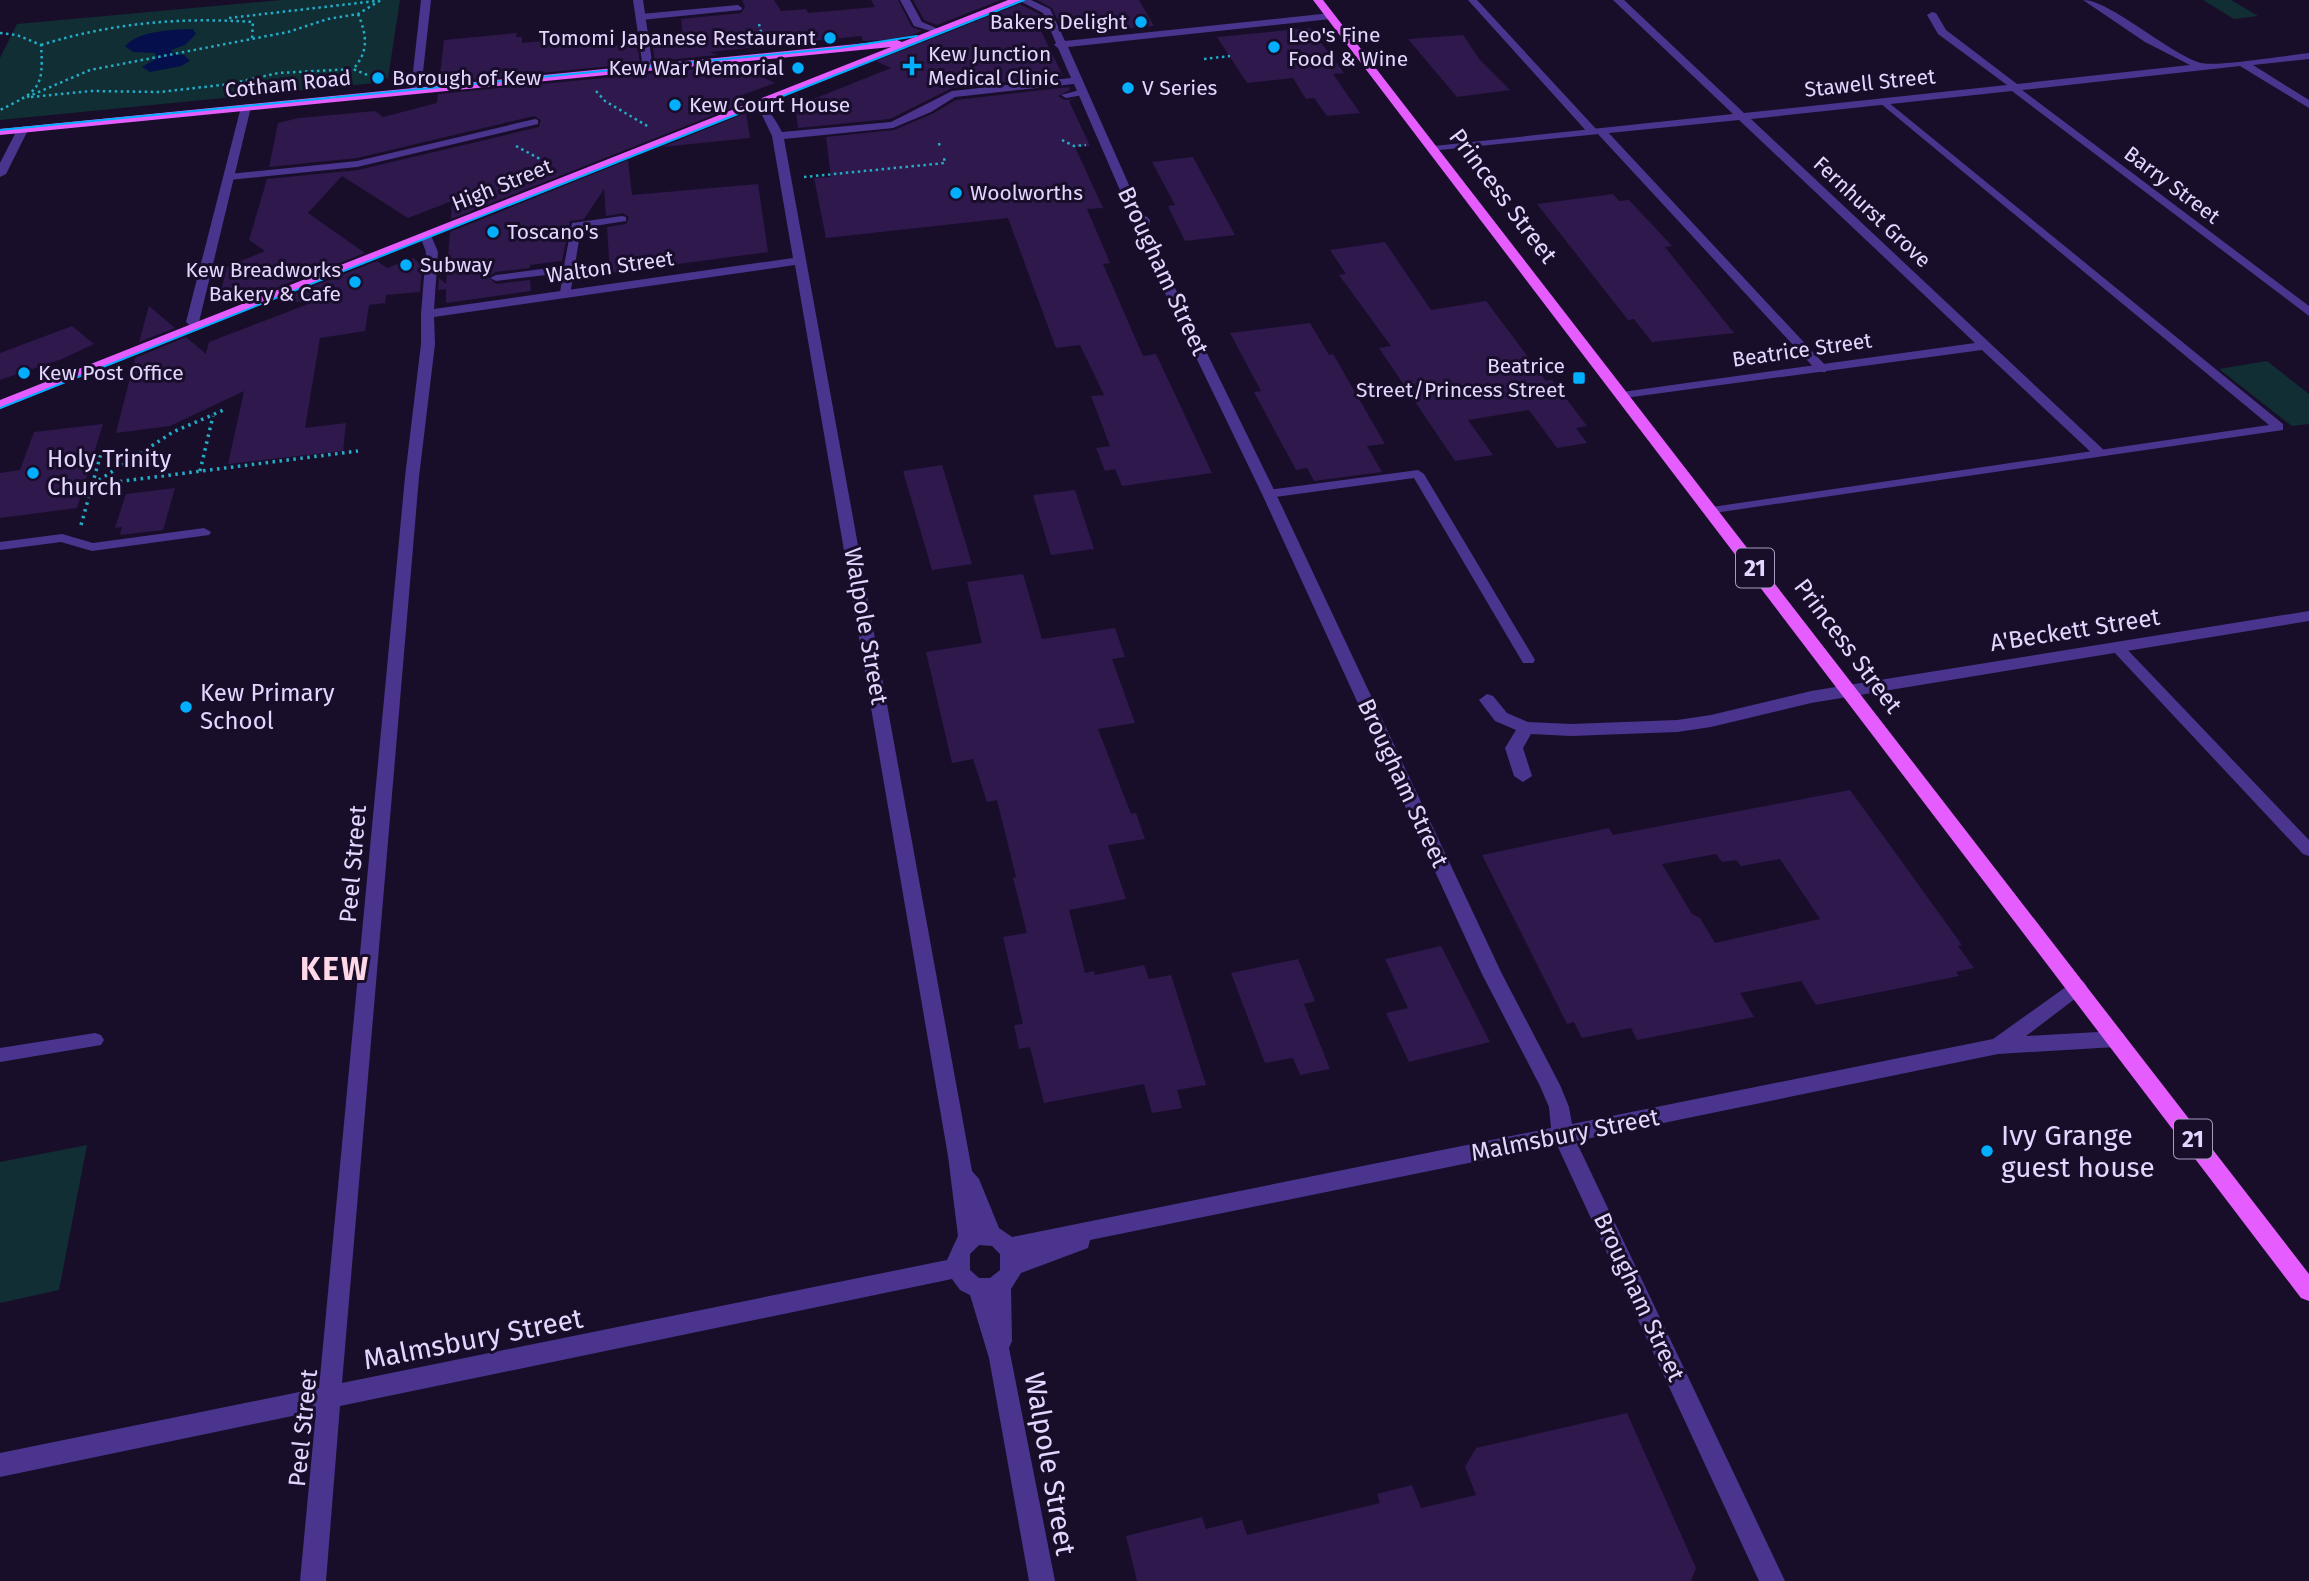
<svg xmlns="http://www.w3.org/2000/svg" width="2309" height="1581" font-family="'Fira Sans',sans-serif">
<rect width="100%" height="100%" fill="#180e2a"/>
<g fill="#102e34">
<path d="M282,0H400L388,78L376,83L0,120V58L17,24Z"/>
<path d="M2203,0H2231L2258,16L2234,19Z"/>
<path d="M2267,361L2309,394V424L2292,426L2219,369Z"/>
<path d="M87,1145L59,1290L0,1303V1162Z"/>
</g>
<path fill="#050f4b" d="M193,29L196,34L185,45L171,50L174,54L184,55L190,61L181,66L150,72L142,67L157,58L155,53L133,52L125,46C140,30 172,30 193,29Z"/>
<g fill="#2e184c" fill-rule="evenodd">
<path d="M742,0H774L781,11L806,9L808,13L875,7L871,0H898L912,27L922,31L902,39L863,41L861,36L710,52L718,55L655,61L652,43L683,38L681,19L741,13L745,7Z"/>
<path d="M913,0H1001L937,25L924,20Z"/>
<path d="M1037,0H1139L1154,26L1099,31L1096,25L1062,29L1052,8Z"/>
<path d="M1020,4L1041,15L1048,30L1041,31L1063,76L952,88L890,119L798,128L794,94L811,100L891,68L876,61Z"/>
<path d="M1310,28L1344,73L1333,74L1360,113L1327,116L1314,98L1306,99L1293,78L1247,83L1217,37Z"/>
<path d="M517,33L516,37H522V43L585,37V42L596,41L597,45H637L640,63L439,83L444,40Z"/>
<path d="M1463,35L1480,60L1510,90L1457,97L1408,39Z"/>
<path d="M738,65L775,83L742,95L744,103L451,219L452,201L408,218L342,176L308,213L365,253L250,298L220,295L227,267L265,251L249,240L267,179L358,170L539,127L541,120L534,116L357,158L269,167L278,123L299,118L375,111L383,117L437,103L438,94Z"/>
<path d="M1069,87L1070,90L1058,96L1065,100L1074,99L1069,101L1090,146L1075,147L1103,208L1087,209L1110,263L1103,264L1143,356L1156,354L1212,473L1122,486L1115,469L1105,471L1096,448L1110,446L1091,396L1104,395L1080,345L1056,348L1008,218L826,238L814,178L831,177L826,137L894,130L932,114L956,100Z"/>
<path d="M746,113L750,138L662,147Z"/>
<path d="M1193,157L1235,235L1185,241L1168,206L1175,205L1152,162Z"/>
<path d="M628,160L632,195L758,184L768,252L610,273L607,227L626,224L629,217L623,213L606,216L604,189L584,219L570,221L562,261L530,265V268L496,272L488,277L496,284L530,280L531,291L446,303V289L438,290L439,278L446,284L450,232Z"/>
<path d="M1613,194L1619,201L1629,200L1672,246L1665,247L1734,333L1652,342L1634,319L1628,320L1537,204Z"/>
<path d="M1385,242L1431,310L1486,301L1546,381L1552,380L1587,426L1576,428L1587,443L1557,448L1529,410L1468,420L1493,455L1455,461L1379,348L1391,346L1339,275L1346,274L1330,250Z"/>
<path d="M413,258L422,265L420,292L386,295L385,303L369,305L365,331L320,338L305,428L346,423L343,451L228,464L244,391L170,426L116,433L135,358L186,337L206,354L209,342L311,303L278,300L377,261L387,268Z"/>
<path d="M149,306L175,328L139,342Z"/>
<path d="M1310,323L1329,355L1333,354L1385,444L1367,446L1382,472L1314,481L1307,468L1296,470L1254,392L1261,391L1230,333Z"/>
<path d="M72,326L94,344L62,359L0,380V353Z"/>
<path d="M103,424L77,508L0,518V473L20,470L34,432Z"/>
<path d="M942,465L972,564L932,570L903,471Z"/>
<path d="M175,488L163,530L120,535L122,527L115,528L126,494Z"/>
<path d="M1075,490L1094,549L1051,555L1033,495Z"/>
<path d="M1023,574L1042,639L1115,628L1125,657L1112,659L1135,723L1098,729L1131,814L1136,813L1145,839L1108,845L1126,899L1069,910L1085,973L1094,971L1095,975L1144,965L1149,979L1171,975L1206,1085L1177,1090L1182,1108L1152,1113L1144,1084L1044,1103L1030,1047L1019,1049L1014,1025L1023,1024L1003,937L1027,933L1013,878L1016,877L997,800L987,802L973,759L952,763L926,652L982,643L967,582Z"/>
<path d="M1850,790L1962,945L1958,946L1974,968L1956,972L1959,976L1816,1005L1801,981L1740,993L1754,1017L1637,1040L1631,1028L1582,1038L1574,1022L1567,1024L1482,855L1609,828L1613,835ZM1716,854L1722,862L1736,860L1741,866L1780,859L1820,919L1715,943L1700,918L1692,914L1662,864Z"/>
<path d="M1441,946L1490,1042L1409,1062L1386,1013L1408,1008L1385,959Z"/>
<path d="M1298,959L1315,1001L1304,1004L1330,1069L1300,1075L1293,1058L1265,1063L1231,973Z"/>
<path d="M1627,1413L1696,1568L1691,1581H1137L1126,1536L1202,1517L1206,1529L1242,1520L1247,1535L1380,1503L1377,1494L1412,1485L1421,1508L1476,1495L1465,1467L1476,1448Z"/>
</g>
<g fill="none" stroke-linecap="round" stroke-linejoin="round">
<g stroke="#24acc6" stroke-width="2.5" stroke-dasharray="2.5 3.5" stroke-linecap="butt">
<path d="M358,14C367,35 369,52 353,69L370,76"/>
<path d="M229,18L376,1"/>
<path d="M759,24L763,39"/>
<path d="M0,33L17,35L41,45C44,88 39,91 0,110"/>
<path d="M41,45C111,23 180,17 253,22L252,39"/>
<path d="M1204,59L1230,56"/>
<path d="M596,91L605,101L649,127"/>
<path d="M27,97L90,70L288,32L328,19L358,14L381,0"/>
<path d="M31,97L91,91L160,92L230,84L278,73L353,69"/>
<path d="M1062,140L1074,146L1086,145"/>
<path d="M939,143L940,148"/>
<path d="M516,146L551,165"/>
<path d="M804,177L945,163L944,158"/>
</g>
<g stroke="#24acc6" stroke-width="3.5" stroke-dasharray="2.5 4.5" stroke-linecap="butt">
<path d="M200,471L213,416"/>
<path d="M93,484L173,432L226,409"/>
<path d="M92,485L358,451"/>
<path d="M81,525L103,446"/>
</g>
<g fill="#4b348d" fill-rule="evenodd">
<path d="M1468,0H1477L1597,130L1605,129L1826,366V372H1818L1597,133L1589,134Z"/>
<path d="M738,5L742,8L741,10L641,20L637,17L641,14Z"/>
<path d="M1080,90L1085,93L1083,95L1066,98L1061,95Z"/>
<path d="M1883,98L2283,424V430L1707,514L1705,511L1712,507L2269,425L1880,103L1878,101Z"/>
<path d="M535,119L538,120V124L357,167L229,180L224,177L229,174L357,161Z"/>
<path d="M622,216L626,217V221L581,228L570,295L560,293L563,273L496,281L490,278L496,275L564,266L572,223Z"/>
<path d="M1418,470L1424,474L1535,660L1533,663H1523L1414,478L1269,498L1262,494L1269,490Z"/>
<path d="M204,528L211,532L209,535L92,551L61,542L0,550V542L62,534L93,543Z"/>
<path d="M2118,643L2123,645L2309,840V856L2303,854L2113,651L2111,648L2113,645Z"/>
<path d="M95,1033L101,1035L104,1040L101,1045L0,1062V1048Z"/>
</g>
<g fill="#4b348d" fill-rule="evenodd">
<path d="M421,0H431L421,90L416,93L411,90Z"/>
<path d="M633,0H643L653,68L648,71L643,68Z"/>
<path d="M900,0H910L922,22L941,30V34L914,26Z"/>
<path d="M1018,0H1031L1050,9L1065,41L1331,13L1336,16L1331,19L1068,47L1140,210L1150,220L1148,233L1276,494L1502,974L1560,1085L1569,1107L1572,1124L1993,1039L2077,979L2084,982L2087,987L2084,992L2026,1036L2116,1031L2123,1033L2126,1039L2123,1045L2116,1047L1998,1054L1576,1141L1785,1581H1759L1557,1145L1090,1240L1088,1248L1021,1273L1011,1289L1012,1341L1009,1348L1055,1581H1029L989,1358L970,1295L960,1290L952,1279L340,1406L326,1581H300L316,1411L0,1477V1453L319,1388L405,477L421,344V314L426,252L420,236L430,233L438,252L434,309L793,258L772,136L762,115L750,109V105C768,104 774,118 782,132L891,122L952,91L1071,78L1058,48L1054,45L1056,43L1043,13ZM1074,84L1129,211L1138,221L1136,233L1262,494L1482,974L1540,1086L1549,1107L1551,1128L1012,1237L999,1228L979,1179L972,1171L784,139L893,128L931,112L955,97ZM795,265L948,1156L958,1236L947,1260L342,1383L419,477L435,344L434,317ZM979,1245L992,1246L1000,1254V1270L990,1278H979L970,1270V1254Z"/>
<path d="M1613,0H1624L1744,113L2007,85L1938,34L1927,15L1932,12L1936,13L1946,30L2017,84L2190,65L2145,42L2083,0C2110,0 2168,53 2201,63C2214,67 2290,55 2309,53V59L2253,65L2309,100V108L2240,66L2022,90L2309,306V316L2012,91L1751,119L2107,453L2105,456H2095L1982,350L1617,399L1615,396L1622,392L1975,343L1739,120L1430,151L1428,149L1434,146L1733,114Z"/>
<path d="M246,104L251,107L199,322L202,327L196,331L186,322L241,107Z"/>
<path d="M18,128L28,130L6,174L0,177V163Z"/>
<path d="M2309,611V621L1811,703L1711,727L1677,732L1571,736L1531,734L1523,748L1532,776L1523,782L1514,776L1505,748L1516,730L1495,721L1479,700L1487,694L1493,696L1507,713L1528,722L1571,724L1677,720L1711,715L1811,691Z"/>
</g>
<g fill="#e55dff" fill-rule="evenodd">
<path d="M1008,0H1022L0,409V400L891,47L0,135V129L897,40L902,42Z"/>
<path d="M1313,0H1323L2309,1274V1301L2301,1298Z"/>
</g>
<g stroke="#02afff" stroke-width="2">
<path d="M0,130L839,48L917,36"/>
<path d="M0,408L1024,0"/>
</g>
</g>
<g fill="#02afff" stroke="#180e2a" stroke-width="2.5">
<circle cx="1141" cy="22" r="7"/>
<circle cx="830" cy="38" r="7"/>
<circle cx="1274" cy="47" r="7"/>
<path d="M908.5 55.5h7v7h7v7h-7v7h-7v-7h-7v-7h7z"/>
<circle cx="798" cy="68" r="7"/>
<circle cx="378" cy="78" r="7"/>
<circle cx="1128" cy="88" r="7"/>
<circle cx="675" cy="105" r="7"/>
<circle cx="956" cy="193" r="7"/>
<circle cx="493" cy="232" r="7"/>
<circle cx="406" cy="265" r="7"/>
<circle cx="355" cy="282" r="7"/>
<circle cx="24" cy="373" r="7"/>
<rect x="1572" y="371" width="14" height="14" rx="3.5"/>
<circle cx="33" cy="473" r="7"/>
<circle cx="186" cy="707" r="7"/>
<circle cx="1987" cy="1151" r="7"/>
</g>
<g text-anchor="middle" dominant-baseline="central" stroke-width="6" stroke-linejoin="round" paint-order="stroke">
<g font-size="21" fill="#e4d6ff" stroke="#180e2a" text-anchor="start">
<text x="1127" y="22" text-anchor="end">Bakers Delight</text>
<text x="1288" y="35">Leo's Fine<tspan x="1288" dy="24">Food &amp; Wine</tspan></text>
<text x="816" y="38" text-anchor="end">Tomomi Japanese Restaurant</text>
<text x="928" y="54">Kew Junction<tspan x="928" dy="24">Medical Clinic</tspan></text>
<text x="784" y="68" text-anchor="end">Kew War Memorial</text>
<text x="392" y="78">Borough of Kew</text>
<text x="1142" y="88">V Series</text>
<text x="689" y="105">Kew Court House</text>
<text x="970" y="193">Woolworths</text>
<text x="507" y="232">Toscano's</text>
<text x="420" y="265">Subway</text>
<text x="341" y="270" text-anchor="end">Kew Breadworks<tspan x="341" dy="24">Bakery &amp; Cafe</tspan></text>
<text x="1565" y="366" text-anchor="end">Beatrice<tspan x="1565" dy="24">Street/Princess Street</tspan></text>
<text x="38" y="373">Kew Post Office</text>
</g>
<g font-size="21" fill="#e4d6ff" stroke="#180e2a">
<text transform="translate(1870 83) rotate(-6)">Stawell Street</text>
<text transform="translate(288 84) rotate(-6)">Cotham Road</text>
<text transform="translate(502 185) rotate(-22)">High Street</text>
<text transform="translate(2172 185) rotate(37)">Barry Street</text>
<text transform="translate(1872 212) rotate(43)">Fernhurst Grove</text>
<text transform="translate(610 267) rotate(-8)">Walton Street</text>
<text transform="translate(1802 350) rotate(-8)">Beatrice Street</text>
</g>
<g fill="#180e2a" stroke="#a79abf" stroke-width="2">
<rect x="1736" y="548.5" width="38" height="39" rx="5"/>
<rect x="2174" y="1119.5" width="38" height="39" rx="5"/>
</g>
<g font-size="23" font-weight="bold" fill="#e4d6ff">
<text x="1755" y="568">21</text>
<text x="2193" y="1139">21</text>
</g>
<g font-size="24" fill="#e4d6ff" stroke="#180e2a">
<text transform="translate(1503 196) rotate(53)">Princess Street</text>
<text transform="translate(1163 271) rotate(65)">Brougham Street</text>
<text transform="translate(866 626) rotate(80)">Walpole Street</text>
<text transform="translate(2075 630) rotate(-9)">A'Beckett Street</text>
<text transform="translate(1848 646) rotate(53)">Princess Street</text>
<text transform="translate(1403 783) rotate(65)">Brougham Street</text>
<text transform="translate(353 864) rotate(-85)">Peel Street</text>
<text transform="translate(1565 1135) rotate(-11)">Malmsbury Street</text>
<text transform="translate(1639 1297) rotate(65)">Brougham Street</text>
<text transform="translate(303 1428) rotate(-84)">Peel Street</text>
</g>
<g font-size="24" fill="#e4d6ff" stroke="#180e2a" text-anchor="start">
<text x="47" y="459">Holy Trinity<tspan x="47" dy="28">Church</tspan></text>
<text x="200" y="693">Kew Primary<tspan x="200" dy="28">School</tspan></text>
</g>
<g font-size="28" fill="#e4d6ff" stroke="#180e2a" text-anchor="start">
<text x="2001" y="1135">Ivy Grange<tspan x="2001" dy="32">guest house</tspan></text>
</g>
<g font-size="28" fill="#e4d6ff" stroke="#180e2a">
<text transform="translate(473 1339) rotate(-11)">Malmsbury Street</text>
<text transform="translate(1050 1464) rotate(80)">Walpole Street</text>
</g>
<g font-size="32" font-weight="bold" letter-spacing="2" fill="#ffd8e8" stroke="#180e2a">
<text x="335" y="969">KEW</text>
</g>
</g>
</svg>
